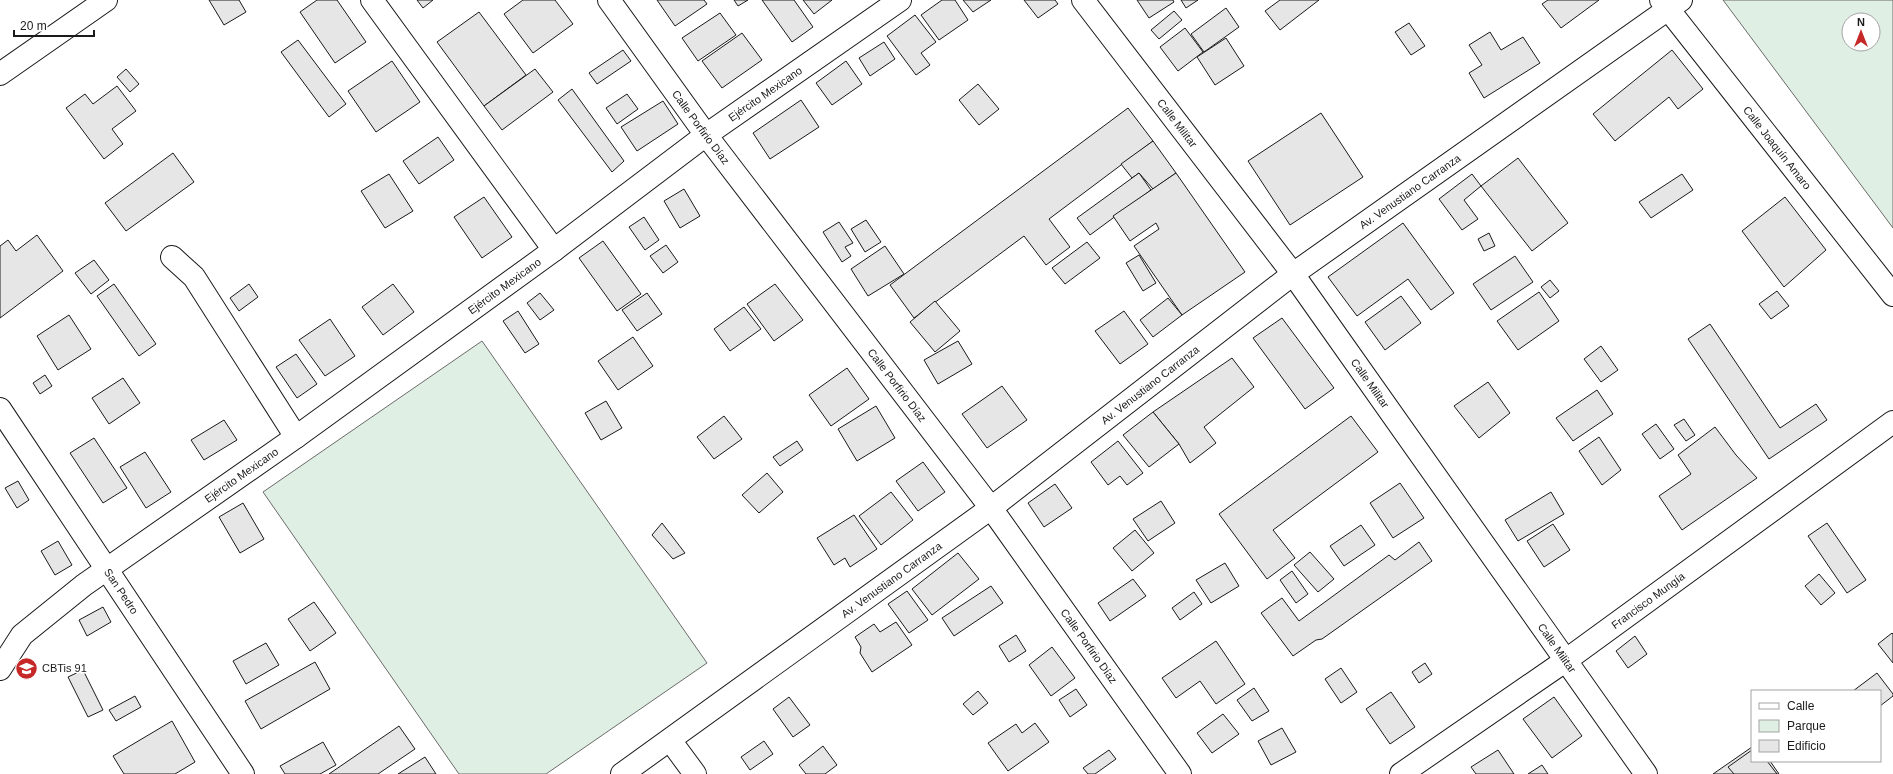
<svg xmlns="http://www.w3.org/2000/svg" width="1893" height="774" font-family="Arial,sans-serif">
<rect width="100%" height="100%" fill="#fff"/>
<g fill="#e0efe3" stroke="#6a6a6a" fill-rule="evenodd">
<path d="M1723,0H1893V228ZM1849,20H1873V44H1849Z"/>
<path d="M482,341L707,663L546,774H459L263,492Z"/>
</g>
<g fill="#e6e6e6" stroke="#1a1a1a">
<path d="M209,0H239L246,12L224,25Z"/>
<path d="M317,0H337L366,42L335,63L300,12Z"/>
<path d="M417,0H433L423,8Z"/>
<path d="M523,0H555L573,24L533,53L504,14Z"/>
<path d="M657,0H704L707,4L675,26Z"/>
<path d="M734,0H748L738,6Z"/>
<path d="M762,0H794L813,27L792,42Z"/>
<path d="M803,0H832L814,14Z"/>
<path d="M942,0H955L968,20L939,40L921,15Z"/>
<path d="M963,0H991L973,12Z"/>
<path d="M1024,0H1055L1058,4L1038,18Z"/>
<path d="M1137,0H1173L1174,2L1149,18Z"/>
<path d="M1181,0H1198L1186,8Z"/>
<path d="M1280,0H1319L1280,30L1265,11Z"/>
<path d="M1548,0H1599L1561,28L1542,4Z"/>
<path d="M1226,8L1239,27L1204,52L1191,34Z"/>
<path d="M1174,11L1182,20L1159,39L1151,30Z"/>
<path d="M479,12L526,75L484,106L437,42Z"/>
<path d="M720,13L736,35L698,61L682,38Z"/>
<path d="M915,15L936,42L921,53L930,65L916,75L887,36Z"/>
<path d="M1409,23L1425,46L1411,55L1395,32Z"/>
<path d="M1185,28L1203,52L1178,71L1160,47Z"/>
<path d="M1490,32L1501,50L1523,37L1540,63L1484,98L1469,73L1482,65L1469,45Z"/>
<path d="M742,33L762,60L722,88L702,61Z"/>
<path d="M1226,38L1244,66L1215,85L1197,57Z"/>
<path d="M298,40L346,104L329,117L281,52Z"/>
<path d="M884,42L895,59L870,76L859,58Z"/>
<path d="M623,50L631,61L597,84L589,73Z"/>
<path d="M1672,50L1703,89L1678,109L1669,97L1615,141L1593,114Z"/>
<path d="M392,61L420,102L376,132L348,91Z"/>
<path d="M846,61L862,84L832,105L816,83Z"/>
<path d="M126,69L139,84L130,92L117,77Z"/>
<path d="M535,69L553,92L502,130L484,106Z"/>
<path d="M978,84L999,109L979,125L959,100Z"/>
<path d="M117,86L136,111L112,129L123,144L104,159L66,108L85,94L93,104Z"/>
<path d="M572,89L624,161L612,172L558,100Z"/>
<path d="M627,94L638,109L617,124L606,108Z"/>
<path d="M801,100L819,127L770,159L753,133Z"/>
<path d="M663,101L678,124L637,151L621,127Z"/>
<path d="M1128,108L1153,141L1049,219L1070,247L1046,265L1024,236L914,318L890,285Z"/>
<path d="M1321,113L1363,177L1290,225L1248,161Z"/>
<path d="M438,137L454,160L419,184L403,161Z"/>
<path d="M1153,141L1176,173L1153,189L1139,173L1132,178L1121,164Z"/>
<path d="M173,153L194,182L126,231L105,203Z"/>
<path d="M1518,158L1568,223L1532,251L1481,186Z"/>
<path d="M1139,173L1151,190L1090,235L1077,218Z"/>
<path d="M1176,173L1245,272L1182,315L1134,246L1159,229L1156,223L1130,241L1113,216Z"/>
<path d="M389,174L413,211L385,228L361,191Z"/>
<path d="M1472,174L1481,186L1464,200L1478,219L1462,230L1439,199Z"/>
<path d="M1682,174L1693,190L1651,218L1639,202Z"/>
<path d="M684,189L700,216L680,228L664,201Z"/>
<path d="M484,197L512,237L482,258L454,217Z"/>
<path d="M1785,197L1826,250L1784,287L1742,231Z"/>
<path d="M644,217L659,240L645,250L629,227Z"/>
<path d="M866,220L881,242L865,252L851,229Z"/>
<path d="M839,222L853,243L845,247L851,256L842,262L823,232Z"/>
<path d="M1403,223L1454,293L1431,310L1408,279L1357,316L1328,277Z"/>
<path d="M1489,233L1495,246L1484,251L1478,239Z"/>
<path d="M37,235L63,271L0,318V246L8,240L16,251Z"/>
<path d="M603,241L641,294L617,311L579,258Z"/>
<path d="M1087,242L1100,258L1065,284L1052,268Z"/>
<path d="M666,245L678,262L663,273L650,256Z"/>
<path d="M885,246L904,274L868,296L851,269Z"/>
<path d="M1139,255L1156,283L1143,291L1126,263Z"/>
<path d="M1515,256L1533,282L1491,310L1473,284Z"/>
<path d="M94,260L109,280L91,294L75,273Z"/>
<path d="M1550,280L1559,291L1550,298L1541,287Z"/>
<path d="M114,284L156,344L139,356L97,296Z"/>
<path d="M249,284L258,297L239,311L230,298Z"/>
<path d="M393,284L414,312L383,335L362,307Z"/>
<path d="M775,284L803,320L774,341L747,304Z"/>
<path d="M1777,291L1789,306L1771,319L1759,304Z"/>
<path d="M1539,292L1559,321L1518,350L1497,321Z"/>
<path d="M540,293L554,310L540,320L527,303Z"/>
<path d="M647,293L662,314L637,331L622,310Z"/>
<path d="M1401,296L1421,323L1385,350L1365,322Z"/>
<path d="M1168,298L1182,315L1153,337L1140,320Z"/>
<path d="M935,301L960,331L935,352L910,322Z"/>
<path d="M744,307L761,329L730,351L714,329Z"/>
<path d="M518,311L539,344L525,353L503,321Z"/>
<path d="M1124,311L1148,344L1120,364L1095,331Z"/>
<path d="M69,315L91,349L58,370L37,336Z"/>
<path d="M1282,318L1334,388L1305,409L1253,338Z"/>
<path d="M330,319L355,356L325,376L299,340Z"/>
<path d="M1710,324L1780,428L1816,404L1827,420L1769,459L1688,339Z"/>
<path d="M633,337L653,366L618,390L598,361Z"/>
<path d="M958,341L972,364L938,384L924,360Z"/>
<path d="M1601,346L1618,370L1601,382L1584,359Z"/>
<path d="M296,354L317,384L297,398L276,367Z"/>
<path d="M1232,358L1254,387L1204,427L1216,443L1190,463L1179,444L1153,412Z"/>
<path d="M847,368L869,399L831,426L809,395Z"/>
<path d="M45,375L52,386L40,394L33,383Z"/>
<path d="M123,378L140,403L109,424L92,398Z"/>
<path d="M1488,382L1510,413L1479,438L1454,406Z"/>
<path d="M1002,386L1027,420L987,448L962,414Z"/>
<path d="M1597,390L1613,414L1573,441L1556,418Z"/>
<path d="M606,401L622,428L601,440L585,413Z"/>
<path d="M876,406L895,438L857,461L838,429Z"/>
<path d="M1153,412L1179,444L1149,467L1123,435Z"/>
<path d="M724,416L742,439L714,459L697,437Z"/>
<path d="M1351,416L1378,452L1273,530L1295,558L1267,579L1219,514Z"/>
<path d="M1684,419L1695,435L1686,441L1674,425Z"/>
<path d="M224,420L237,440L204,460L191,440Z"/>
<path d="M1656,424L1674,449L1660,459L1642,434Z"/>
<path d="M1715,427L1736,455L1757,478L1682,530L1659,496L1691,474L1678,455Z"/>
<path d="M1599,437L1621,470L1602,485L1579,451Z"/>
<path d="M94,438L127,488L103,503L70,453Z"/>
<path d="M797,441L803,450L780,466L773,457Z"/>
<path d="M1118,441L1143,473L1127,485L1120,476L1108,485L1091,462Z"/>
<path d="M145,452L171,492L146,508L120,467Z"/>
<path d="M923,462L945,492L918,511L896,481Z"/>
<path d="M767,473L783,492L759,513L742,495Z"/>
<path d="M18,481L29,500L17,508L5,488Z"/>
<path d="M1400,483L1424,518L1393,538L1370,503Z"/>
<path d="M1055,484L1072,508L1044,527L1028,503Z"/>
<path d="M891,492L913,520L881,545L859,516Z"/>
<path d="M1551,492L1564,514L1518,541L1505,520Z"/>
<path d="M1161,501L1175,523L1148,541L1133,519Z"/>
<path d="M243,503L264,539L240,553L219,517Z"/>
<path d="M854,515L877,549L850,567L845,558L834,565L817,538Z"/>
<path d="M662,523L685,553L673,559L652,535Z"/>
<path d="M1827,523L1866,580L1847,593L1808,536Z"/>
<path d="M1553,524L1570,550L1544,567L1527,541Z"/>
<path d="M1361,525L1375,545L1344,566L1330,546Z"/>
<path d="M1135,530L1154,553L1132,571L1113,548Z"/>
<path d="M58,541L72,565L55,575L41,551Z"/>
<path d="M1419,542L1432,561L1322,639L1316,640L1293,656L1261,613L1282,598L1299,621L1389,555L1395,560Z"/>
<path d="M1310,552L1334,579L1318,592L1294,565Z"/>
<path d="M958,553L979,579L932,615L912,589Z"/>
<path d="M1225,563L1239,586L1211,603L1196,580Z"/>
<path d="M1292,571L1308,594L1296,603L1280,580Z"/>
<path d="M1819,574L1835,593L1821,605L1805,586Z"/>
<path d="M1133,579L1146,596L1110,621L1098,603Z"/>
<path d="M991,586L1003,603L954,636L942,618Z"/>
<path d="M907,591L928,620L909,633L888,604Z"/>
<path d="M1194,592L1202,604L1180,620L1172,608Z"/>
<path d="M314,602L336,633L310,651L288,619Z"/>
<path d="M103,607L111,622L87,636L79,620Z"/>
<path d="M896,622L912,645L872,672L860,653L861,647L855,637L874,624L880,632Z"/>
<path d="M1892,633L1893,634V663L1878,644Z"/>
<path d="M1016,635L1026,651L1009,662L999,646Z"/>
<path d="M1635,636L1647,654L1628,668L1616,651Z"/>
<path d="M1216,641L1245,684L1216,704L1200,681L1176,698L1162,678Z"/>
<path d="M266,643L279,665L246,684L233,661Z"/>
<path d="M1052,647L1075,678L1051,696L1029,665Z"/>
<path d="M315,662L330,689L261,729L245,701Z"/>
<path d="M1425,663L1432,674L1419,683L1412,672Z"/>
<path d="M1341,668L1357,692L1341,703L1325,679Z"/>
<path d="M83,670L103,710L88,717L68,677Z"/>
<path d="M1877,673L1893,694V696L1880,706V691H1853Z"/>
<path d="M1254,688L1269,711L1252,721L1237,700Z"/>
<path d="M1076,689L1087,705L1070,717L1059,700Z"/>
<path d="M978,691L988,703L973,715L963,704Z"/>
<path d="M1391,692L1415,727L1390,744L1366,709Z"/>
<path d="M135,696L141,707L116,721L109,710Z"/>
<path d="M789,697L810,725L793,737L773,709Z"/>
<path d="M1554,697L1582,736L1552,758L1523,719Z"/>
<path d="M1223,714L1239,734L1212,753L1197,733Z"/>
<path d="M172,721L195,762L175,774H124L113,756Z"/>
<path d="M1035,723L1049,742L1008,771L988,743L1016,724L1022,733Z"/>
<path d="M399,726L415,749L378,774H329Z"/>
<path d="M1282,728L1296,752L1271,765L1258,741Z"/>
<path d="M764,741L773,754L750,770L741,757Z"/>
<path d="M323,742L336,765L320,774H285L280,766Z"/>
<path d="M823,746L837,765L825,774H806L799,765Z"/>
<path d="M1752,747V761H1770L1779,774H1713Z"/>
<path d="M1109,750L1116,759L1095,774H1088L1083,768Z"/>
<path d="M1498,750L1514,774H1476L1471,767Z"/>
<path d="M1752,750V761H1767L1777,774H1734L1728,767Z"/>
<path d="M425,757L436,774H398Z"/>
<path d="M1542,765L1548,774H1528Z"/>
</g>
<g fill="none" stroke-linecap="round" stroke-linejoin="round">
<defs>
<g id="minor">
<path d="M372,0L554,250"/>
<path id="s1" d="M609,0L706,135L991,508L1180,774"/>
<path id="s2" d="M1083,0L1293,274L1646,774"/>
<path d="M0,74L106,0"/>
<path d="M172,257L194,277L296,437"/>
<path id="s3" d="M0,409L243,774"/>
<path id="s4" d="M0,669L22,635L84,585L296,437L554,250L706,135L900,0"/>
<path d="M670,740L695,774"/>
<path id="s5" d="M622,774L991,508L1293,274L1681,0"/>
<path id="s6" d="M1401,774L1565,661L1893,422"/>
</g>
<g id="major">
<path id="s7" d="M1661,0L1893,295"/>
</g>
</defs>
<use href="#minor" stroke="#1a1a1a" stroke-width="24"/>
<use href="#major" stroke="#1a1a1a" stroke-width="24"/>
<use href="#minor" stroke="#fff" stroke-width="22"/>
<use href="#major" stroke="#fff" stroke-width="22"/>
</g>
<defs>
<symbol id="school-disc" viewBox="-11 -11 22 22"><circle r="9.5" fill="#c62828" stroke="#fff"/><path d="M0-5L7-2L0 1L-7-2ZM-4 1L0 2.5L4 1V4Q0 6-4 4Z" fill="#fff"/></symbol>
</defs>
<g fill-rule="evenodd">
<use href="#school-disc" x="14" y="656" width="25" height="25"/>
</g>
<g text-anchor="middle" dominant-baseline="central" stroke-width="3" stroke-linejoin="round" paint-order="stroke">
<g font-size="11" fill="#1a1a1a" stroke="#fff">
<text stroke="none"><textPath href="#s4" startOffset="960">Ejército Mexicano</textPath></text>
<text stroke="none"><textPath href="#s2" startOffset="155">Calle Militar</textPath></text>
<text stroke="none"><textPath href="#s1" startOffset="157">Calle Porfirio Díaz</textPath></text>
<text stroke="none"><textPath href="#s7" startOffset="188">Calle Joaquín Amaro</textPath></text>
<text stroke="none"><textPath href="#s5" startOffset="980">Av. Venustiano Carranza</textPath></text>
<text stroke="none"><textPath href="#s4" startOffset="636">Ejército Mexicano</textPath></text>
<text stroke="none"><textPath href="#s2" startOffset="479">Calle Militar</textPath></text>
<text stroke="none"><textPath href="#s1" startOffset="481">Calle Porfirio Díaz</textPath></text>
<text stroke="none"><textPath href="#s5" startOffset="656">Av. Venustiano Carranza</textPath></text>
<text stroke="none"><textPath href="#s4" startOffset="312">Ejército Mexicano</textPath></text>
<text stroke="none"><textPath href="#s5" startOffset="332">Av. Venustiano Carranza</textPath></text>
<text stroke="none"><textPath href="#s3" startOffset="219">San Pedro</textPath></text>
<text stroke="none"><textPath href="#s6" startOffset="302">Francisco Mungía</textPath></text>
<text stroke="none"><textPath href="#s1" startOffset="805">Calle Porfirio Díaz</textPath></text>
<text stroke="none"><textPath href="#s2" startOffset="803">Calle Militar</textPath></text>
</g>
<g font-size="11" fill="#1a1a1a" stroke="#fff" text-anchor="start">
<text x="42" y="668">CBTis 91</text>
</g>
</g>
<rect x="1751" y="690" width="130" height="72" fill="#ffffff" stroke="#a3a3a3"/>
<rect x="1759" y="703" width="20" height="6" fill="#ffffff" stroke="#a3a3a3"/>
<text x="1787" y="710" font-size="12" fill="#1a1a1a">Calle</text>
<rect x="1759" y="720" width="20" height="12" fill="#e0efe3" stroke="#a3a3a3"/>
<text x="1787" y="730" font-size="12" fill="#1a1a1a">Parque</text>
<rect x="1759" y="740" width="20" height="12" fill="#e6e6e6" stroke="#a3a3a3"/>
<text x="1787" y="750" font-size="12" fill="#1a1a1a">Edificio</text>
<g transform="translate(1861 32)"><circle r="19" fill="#ffffff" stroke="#a3a3a3"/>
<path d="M0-3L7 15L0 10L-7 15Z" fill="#c62828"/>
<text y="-6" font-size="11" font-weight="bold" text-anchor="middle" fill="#1a1a1a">N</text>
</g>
<path d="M14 30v6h80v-6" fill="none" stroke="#1a1a1a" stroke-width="2"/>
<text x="20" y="30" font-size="12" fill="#1a1a1a" stroke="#ffffff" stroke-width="3" paint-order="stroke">20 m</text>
</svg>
